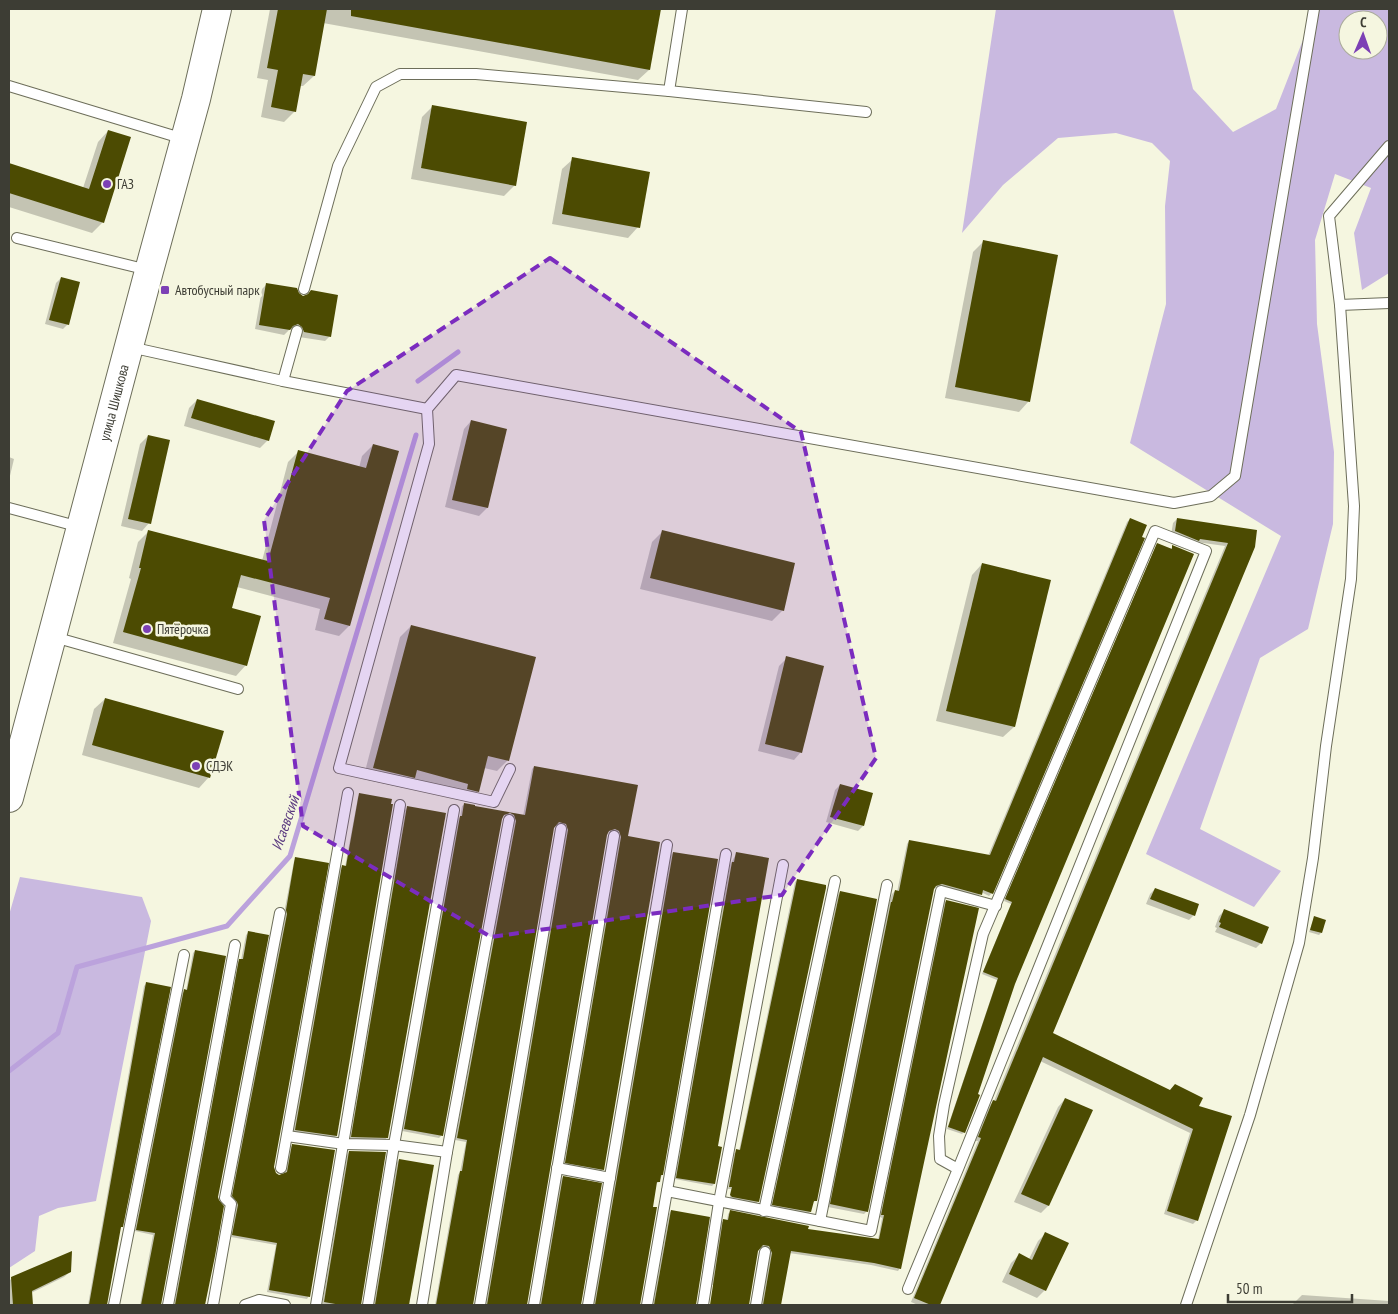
<svg xmlns="http://www.w3.org/2000/svg" width="1398" height="1314" font-family="'PT Sans Narrow',sans-serif">
<rect width="100%" height="100%" fill="#f5f6e0"/>
<g fill="#c9b9e0" fill-rule="evenodd">
<path d="M996,9H1173L1193,89L1233,132L1276,109L1315,9H1389V273L1362,290L1354,233L1371,188L1335,174L1315,240L1317,324L1334,452L1333,524L1308,629L1260,658L1200,829L1281,871L1254,907L1146,854L1281,536L1130,443L1166,304L1165,206L1170,161L1152,143L1116,133L1058,138L1003,185L962,233ZM1348,20H1378V50H1348Z"/>
<path d="M20,877L142,897L151,921L96,1201L58,1208L39,1216L35,1251L9,1268V915Z"/>
</g>
<g fill="#0003">
<path d="M270,9H660L649,70L638,80L323,23L314,76L303,86H299L295,111L284,122L261,117L268,80L257,78Z"/>
<path d="M433,106L515,185L504,196L411,179L422,117Z"/>
<path d="M108,131L103,222L92,233L9,207V165L83,188L98,142Z"/>
<path d="M573,159L638,227L628,238L552,224L562,169Z"/>
<path d="M983,242L1029,401L1019,412L945,398L973,252Z"/>
<path d="M61,278L68,324L63,329L45,324L56,283Z"/>
<path d="M267,284L302,297L307,296L330,336L325,341L299,337L293,329L289,330L284,335L255,329L262,289Z"/>
<path d="M197,400L268,440L260,448L184,426L189,408Z"/>
<path d="M471,421L506,430L487,508L479,516L445,507L464,429Z"/>
<path d="M148,436L149,523L142,531L121,526L140,444Z"/>
<path d="M373,445L349,626L339,636L315,630L320,609L237,587L231,609L246,665L236,676L113,643L131,579L129,578L138,542L149,531L262,561L288,462L298,452L359,468L362,456Z"/>
<path d="M9,457L14,459L9,480Z"/>
<path d="M1130,519L992,893L989,896L981,892L978,897L940,886L933,889L867,1211L864,1214L828,1207L888,906L892,894L895,891L897,892L907,844L909,841L988,856L1127,522Z"/>
<path d="M1177,519L1256,531L1051,1034L1198,1107L1197,1220L1193,1224L1164,1214L1190,1133L1040,1061L938,1305H918L911,1302L978,1141H975L990,1105L994,1101L1225,546L1196,542L1171,535L1173,523Z"/>
<path d="M662,532L783,610L772,621L640,589L652,542Z"/>
<path d="M1156,546L1170,549L1173,547L1192,554L1014,983L964,1132L962,1134L947,1129L997,980L982,974L1011,904L1004,901Z"/>
<path d="M982,564L1050,581L1014,727L1003,737L936,721L972,575Z"/>
<path d="M411,626L534,658L507,761L497,771L484,768L478,791L467,802L457,799L458,794L410,781L404,788L363,779L400,637Z"/>
<path d="M787,658L801,752L794,760L758,751L779,666Z"/>
<path d="M105,699L209,777L199,788L82,755L94,709Z"/>
<path d="M534,767L636,786L627,837L603,1169L601,1172L564,1165L619,840L618,836L613,831L608,832L606,834L526,1305H486L566,833L565,829L560,824L555,825L553,827L472,1305H435L458,1175L460,1172L466,1142L455,1140L514,824L513,820L508,815L503,816L501,818L442,1135L439,1138L402,1131L458,819L460,817L462,806L465,804L473,807L523,816L532,769Z"/>
<path d="M840,785L863,826L858,831L826,822L835,790Z"/>
<path d="M360,795L336,1136L334,1138L293,1132L340,869L342,867H345L358,797Z"/>
<path d="M407,808L387,1137L385,1140L350,1139L405,810Z"/>
<path d="M673,853L662,1175L659,1182L655,1184L639,1305H593L671,855Z"/>
<path d="M736,854L714,1184L712,1186L675,1179L730,865Z"/>
<path d="M296,859L273,1167L275,1174L279,1176L285,1174L291,1147L293,1145L309,1296L307,1299L267,1292L276,1245L231,1237L236,1208V1204L231,1198L285,917L284,913L294,861Z"/>
<path d="M797,880L758,1201L756,1204L730,1198L731,1189H728L734,1153L739,1151L795,882Z"/>
<path d="M1155,889L1194,915L1189,920L1146,904L1150,894Z"/>
<path d="M840,892L816,1201L812,1202L810,1212L808,1214L771,1207L838,895Z"/>
<path d="M947,901L900,1268L898,1271L871,1265L789,1253L780,1305H762L770,1256L769,1252L764,1247L759,1248L757,1250L748,1305H711L714,1285H712L721,1223L724,1221H727L728,1214L730,1212L806,1230L878,1240L882,1218L880,1217L944,903Z"/>
<path d="M1224,911L1261,943L1256,948L1215,932L1217,928L1215,927L1219,916Z"/>
<path d="M1314,918L1321,933L1319,935L1309,932Z"/>
<path d="M248,933L217,1197L222,1207L203,1305H174L238,962L241,960L246,935Z"/>
<path d="M195,951L160,1305H140L153,1235L135,1231L182,993L186,991L193,953Z"/>
<path d="M146,984L119,1228L106,1305H88L144,986Z"/>
<path d="M1065,1099L1048,1206L1041,1213L1014,1202L1058,1107Z"/>
<path d="M349,1152L360,1305H322L347,1155Z"/>
<path d="M399,1160L432,1166L408,1305H374L397,1162Z"/>
<path d="M563,1177L580,1305H540L561,1180Z"/>
<path d="M671,1211L692,1281L688,1305H653L669,1214Z"/>
<path d="M1045,1234L1067,1244L1045,1290L1037,1298L1002,1282L1011,1263L1019,1255L1029,1259L1038,1241Z"/>
<path d="M70,1272L64,1277L31,1293L32,1305H9V1281L12,1278Z"/>
<path d="M1302,1295L1389,1301V1305H1292Z"/>
</g>
<g fill="none" stroke-linecap="round" stroke-linejoin="round">
<g stroke="#bba2dc" stroke-width="5">
<path d="M418,381L458,352"/>
<path d="M9,1071L58,1033L77,967L227,926L290,856L416,435"/>
</g>
</g>
<g fill="#4c4b02">
<path d="M278,9H327L315,76L303,74L296,112L271,107L278,70L267,68Z"/>
<path d="M351,9H661L650,70L351,16Z"/>
<path d="M432,105L527,122L516,186L421,168Z"/>
<path d="M108,130L131,137L104,223L9,193V163L89,189Z"/>
<path d="M572,157L650,172L640,228L562,214Z"/>
<path d="M983,240L1058,255L1030,402L955,387Z"/>
<path d="M61,277L80,282L69,325L49,320Z"/>
<path d="M266,283L297,288L299,293L303,296L308,294L311,290L338,295L331,337L304,332L302,327L298,324L293,326L290,330L259,325Z"/>
<path d="M197,399L275,421L269,441L191,418Z"/>
<path d="M471,420L507,429L488,508L452,500Z"/>
<path d="M148,435L170,440L151,524L128,519Z"/>
<path d="M373,444L399,451L350,626L324,619L330,598L241,575L232,608L261,616L247,666L123,632L141,568H139L148,530L268,561L298,450L366,468Z"/>
<path d="M1130,518L1147,525L1142,537L1145,538L993,894L983,890L982,895L942,884L936,886L934,889L868,1212L830,1204L891,902H892L895,890L899,891L909,840L990,855Z"/>
<path d="M1177,518L1257,530L1255,547L1053,1033L1170,1090L1175,1084L1203,1098L1199,1106L1232,1116L1198,1221L1167,1211L1193,1129L1043,1057L940,1305H931L914,1298L981,1138L978,1137L993,1100L996,1101L1228,543L1200,539L1199,541L1175,531Z"/>
<path d="M662,530L795,563L784,611L650,578Z"/>
<path d="M1157,543L1172,549V545L1194,554L1015,984L978,1094L980,1095L965,1133L948,1127L998,978L983,972L1012,902L1005,899Z"/>
<path d="M982,563L1051,580L1015,727L946,711Z"/>
<path d="M411,625L536,657L509,761L488,756L479,792L467,789L468,784L417,770L415,778L373,768Z"/>
<path d="M786,656L824,666L802,753L765,744Z"/>
<path d="M105,698L224,731L210,778L92,745Z"/>
<path d="M534,766L638,785L628,836L660,842L604,1170L565,1163L621,837L619,831L615,829L609,831L607,835L527,1305H487L568,830L566,824L559,822L554,828L473,1305H436L460,1171H462L467,1140L457,1138L516,821L514,815L510,813L504,815L502,819L443,1136L404,1129L460,816H462L464,803L475,805V806L525,815Z"/>
<path d="M840,784L873,793L864,826L830,817Z"/>
<path d="M359,793L392,799L391,804H393L337,1136L295,1130L342,865L346,866Z"/>
<path d="M407,806L446,813L388,1138L351,1137Z"/>
<path d="M673,852L718,859L663,1175H661L660,1182H657L653,1207H657L640,1305H595Z"/>
<path d="M736,852L769,858L718,1146L722,1147L715,1184L676,1178L732,862H734Z"/>
<path d="M295,857L329,863L274,1167L276,1173L279,1175L287,1172L292,1144L335,1150L310,1297L269,1290L277,1243L232,1235L238,1205L237,1202L232,1196L287,914L286,910Z"/>
<path d="M797,879L826,885V888L759,1202L732,1197L730,1195L732,1187H729L736,1149L740,1150Z"/>
<path d="M1155,888L1199,904L1195,916L1150,899Z"/>
<path d="M840,891L877,899L817,1201H814L811,1212L772,1205Z"/>
<path d="M946,900L979,908L901,1269L874,1263L791,1251L781,1305H763L772,1253L769,1246L763,1245L758,1251L749,1305H710L723,1219L728,1220L730,1210L809,1226L808,1229L879,1239L884,1215H881Z"/>
<path d="M1224,909L1269,927L1262,944L1219,927L1221,923L1219,922Z"/>
<path d="M1314,916L1326,920L1322,933L1310,930Z"/>
<path d="M248,931L269,935L218,1197L219,1200L224,1206L215,1256L205,1305H175L239,959H243Z"/>
<path d="M195,950L226,956L161,1305H141L155,1233L136,1230L184,989L187,990Z"/>
<path d="M146,982L171,987L123,1227H121L107,1305H89Z"/>
<path d="M1065,1098L1093,1110L1049,1206L1021,1194Z"/>
<path d="M349,1151L386,1152L361,1305H341L324,1302Z"/>
<path d="M399,1159L434,1165L409,1305H375Z"/>
<path d="M563,1176L602,1183L581,1305H541Z"/>
<path d="M671,1210L710,1217L696,1305H654Z"/>
<path d="M1045,1232L1069,1243L1046,1291L1009,1274L1019,1253L1032,1260Z"/>
<path d="M72,1251L71,1272L32,1291L33,1305H13L11,1277Z"/>
</g>
<g fill="none" stroke-linecap="round" stroke-linejoin="round">
<defs>
<g id="lane">
<path d="M9,86L184,139"/>
<path d="M669,91L682,9"/>
<path d="M17,238L148,270"/>
<path d="M304,289L338,166L376,87L400,74H476L669,91L866,112"/>
<path d="M1340,305L1389,303"/>
<path d="M130,347L283,381L427,409"/>
<path d="M283,381L297,331"/>
<path d="M9,508L80,527"/>
<path d="M54,637L238,689"/>
<path d="M510,769L494,802L339,768L429,444L427,409L456,375L1174,503L1211,496L1235,476L1314,9"/>
<path d="M287,1136L344,1144L394,1145L447,1152"/>
<path d="M281,1168L348,793"/>
<path d="M557,1168L610,1178"/>
<path d="M667,1191L871,1231L941,891L996,906"/>
<path d="M764,1211L835,881"/>
<path d="M820,1221L887,885"/>
<path d="M908,1289L958,1169L1206,551L1155,531L983,934L944,1105L939,1136L940,1159L958,1169"/>
<path d="M114,1305L184,955"/>
<path d="M168,1305L235,945"/>
<path d="M213,1305L231,1204L225,1198L280,913"/>
<path d="M245,1305L259,1300L285,1305"/>
<path d="M316,1305L400,805"/>
<path d="M368,1305L394,1145L454,810"/>
<path d="M422,1305L447,1152L509,820"/>
<path d="M480,1305L561,829"/>
<path d="M534,1305L614,836"/>
<path d="M588,1305L667,845"/>
<path d="M647,1305L726,854"/>
<path d="M703,1305L719,1202L783,865"/>
<path d="M756,1305L765,1252"/>
<path d="M1186,1305L1250,1115L1299,943L1313,858L1326,746L1351,579L1354,506L1340,305L1329,216L1389,146"/>
</g>
<g id="primary">
<path id="s1" d="M9,798L149,271L196,99L217,9"/>
</g>
</defs>
<use href="#lane" stroke="#6d6e5a" stroke-width="12"/>
<use href="#primary" stroke="#6d6e5a" stroke-width="30"/>
<use href="#lane" stroke="#fff" stroke-width="10"/>
<use href="#primary" stroke="#fff" stroke-width="28"/>
</g>
<path fill="#7b2cbf" fill-opacity="0.2" stroke="#7b2cbf" stroke-width="4" stroke-dasharray="10 6" stroke-linejoin="round" d="M550,258L801,432L876,758L782,895L491,937L303,826L264,520L347,391Z"/>
<g fill="#7c40b5" stroke="#f5f6e0" stroke-width="2">
<circle cx="107" cy="184" r="5"/>
<rect x="160" y="285" width="10" height="10" rx="2.5"/>
<circle cx="147" cy="629" r="5"/>
<circle cx="196" cy="766" r="5"/>
</g>
<g text-anchor="middle" dominant-baseline="central" stroke-width="5" stroke-linejoin="round" paint-order="stroke">
<g font-size="14" fill="#3d3d34" stroke="#f5f6e0" text-anchor="start">
<text x="117" y="184">ГАЗ</text>
<text x="175" y="290">Автобусный парк</text>
<text x="157" y="629">Пятёрочка</text>
<text x="206" y="766">СДЭК</text>
</g>
<g font-size="14" fill="#3d3d34" stroke="#f5f6e0">
<text stroke="none"><textPath href="#s1" startOffset="409">улица Шишкова</textPath></text>
</g>
<g font-size="15" font-style="italic" fill="#5a397f" stroke="#f5f6e0">
<text transform="translate(285 823) rotate(-71)">Исаевский</text>
</g>
</g>
<rect width="1398" height="1314" fill="none" stroke="#3d3d34" stroke-width="20"/>
<g transform="translate(1363 35) rotate(2)"><circle r="24" fill="#f5f6e0" stroke="#abac9b"/>
<path d="M0-4L9 19L0 12L-9 19Z" fill="#7c40b5"/>
<text y="-8" font-size="14" font-weight="bold" text-anchor="middle" fill="#3d3d34">С</text>
</g>
<path d="M1228 1294v8h124v-8" fill="none" stroke="#3d3d34" stroke-width="2.5"/>
<text x="1236" y="1294" font-size="15" fill="#3d3d34" stroke="#f5f6e0" stroke-width="4" paint-order="stroke">50 m</text>
</svg>
